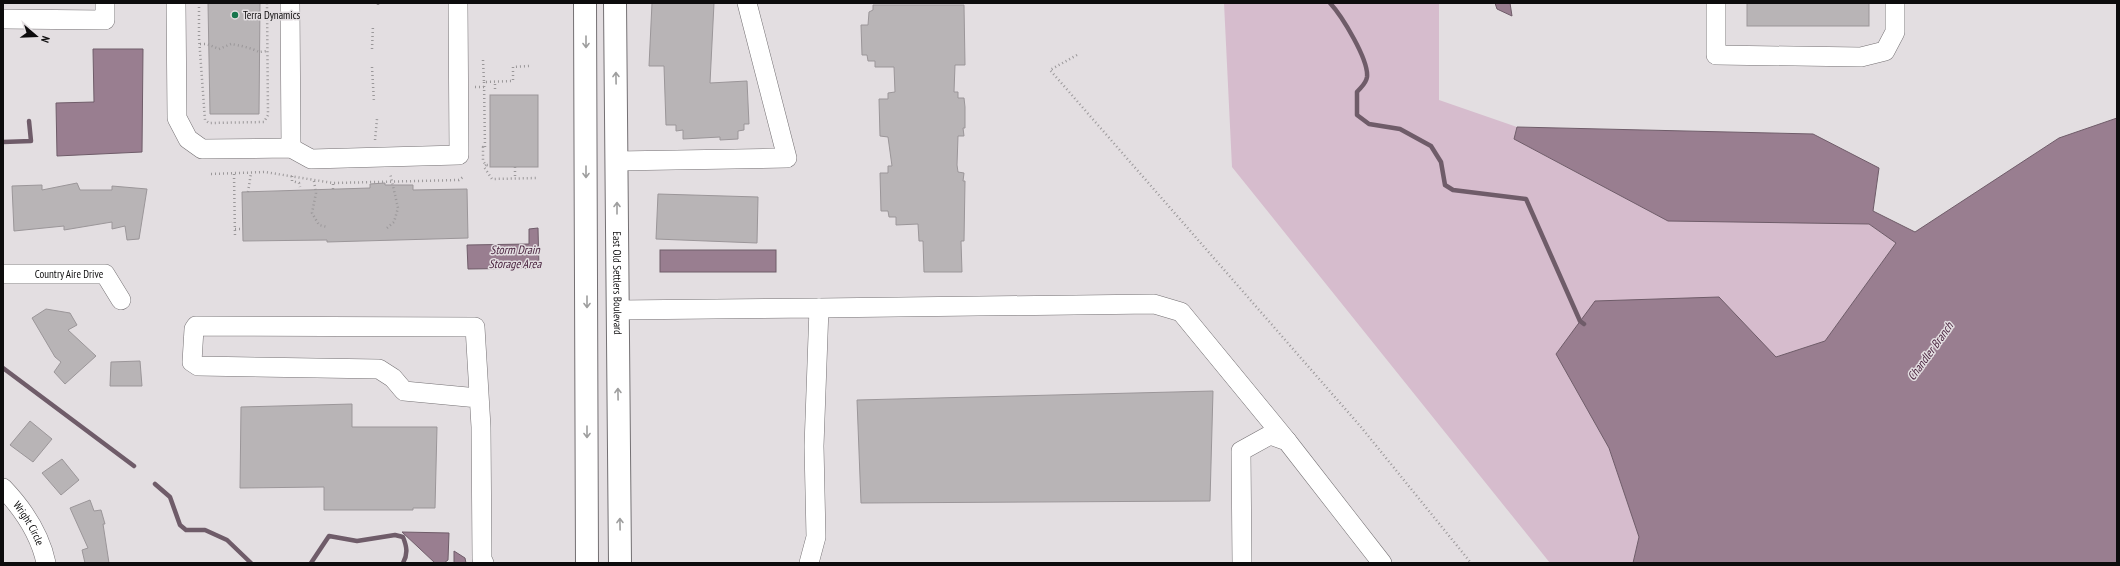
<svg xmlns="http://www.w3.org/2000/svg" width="2120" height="566" font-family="'PT Sans Narrow',sans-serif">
<rect width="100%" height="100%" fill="#e3dee1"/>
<path fill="#d6bccd" d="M1224,3H1439V100L1517,127L1514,139L1668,221L1869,224L1896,243L1825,341L1775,357L1719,297L1556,354L1609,448L1639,537L1633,563H1550L1232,167Z"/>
<g fill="#997e90" stroke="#6f5c69">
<path d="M1495,3H1510L1512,16L1497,9Z"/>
<path d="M93,49H143L142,152L57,156L56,103L94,102Z"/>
<path d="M2117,118V563H1633L1639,537L1609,448L1556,354L1595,301L1719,297L1776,357L1825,341L1896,243L1869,224L1668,221L1514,139L1517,127L1813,134L1879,168L1873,211L1915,232L2059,138Z"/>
<path d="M538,228L539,268L468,269L467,245L529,244V229Z"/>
<rect x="660" y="250" width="116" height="22"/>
<path d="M402,532L449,533L448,560L444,563H435Z"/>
<path d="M454,551L465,558L466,563H454Z"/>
</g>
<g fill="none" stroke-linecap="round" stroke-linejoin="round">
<g stroke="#6f5c69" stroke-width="4.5">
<path d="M1330,3C1342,16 1369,60 1367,77C1366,84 1361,87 1357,92V115L1369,124L1400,129L1431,146L1441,162L1445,185L1453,190L1526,199L1580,321L1584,324"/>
<path d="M3,142L31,141L29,121"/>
<path d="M3,368L134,466"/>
<path d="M155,484L170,497L180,525L186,530H205L227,540L251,563"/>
<path d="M311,563L329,536L357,541L395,535L403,537C407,547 408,554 403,563"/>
</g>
</g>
<g fill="#b8b4b6" stroke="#9b9699">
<path d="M208,3H260L259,114H210Z"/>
<path d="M652,3H714L710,83L747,81L749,124H744V130L738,131V139L720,140V137L683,139V130L676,131V125H666L664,66H649Z"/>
<rect x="1747" y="3" width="122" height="23"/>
<path d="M873,5H964L965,65H955L954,92H958V98H964L965,107V128H963L964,136H958L957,165L958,172L964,173L963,181H965L964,241H961L962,272H924L923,241H919L918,224L896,225V217H889L888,211H881L880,173H888V166H892L888,137L880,136L879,99H888V93L895,92L894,67H875V61H868L867,55H862L861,25H868L869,12L873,10Z"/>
<rect x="490" y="95" width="48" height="72"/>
<path d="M77,183L80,190H112V186L147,189L139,239L127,240L125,226L112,229V222L64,230V226L14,231L12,186L42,185V190Z"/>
<path d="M385,183V185H413V190L467,189L468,238L327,242V240L243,241L242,192L370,188V184Z"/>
<path d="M658,194L758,197L757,243L656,239Z"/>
<path d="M46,309L70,313L77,325L68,330L96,356L65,384L54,372L61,362L55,357L32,318Z"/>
<path d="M140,361L142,386H110L111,362Z"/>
<path d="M1213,391L1210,501L861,503L857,400Z"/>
<path d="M352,404V427H437L435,508H413V510H324V487L240,488L241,407Z"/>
<path d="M30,421L52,439L33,462L10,445Z"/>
<path d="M62,459L79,480L61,495L42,473Z"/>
<path d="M90,500L94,511L101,510L105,524H103L109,563H85L82,550L88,548L70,508Z"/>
</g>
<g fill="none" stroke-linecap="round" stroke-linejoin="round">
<defs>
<g id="minor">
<path d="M176,3L177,118L188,139L202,149L291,148L311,159L459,155L458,3"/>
<path d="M290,3L291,148"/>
<path d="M1716,3V55L1861,57L1885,51L1895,32V3"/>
<path d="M3,19L105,20V3"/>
<path d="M617,161L787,158L747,3"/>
<path id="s1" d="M3,274H105L121,300"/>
<path d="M819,308L1154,304L1181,312L1287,441"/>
<path d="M617,310L819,308L814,446L816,537L809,563"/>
<path d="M478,398L404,391L393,378L379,369L198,366L192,362L194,329L196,326L475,327L481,427L482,559L484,563"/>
<path id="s2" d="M3,488C23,509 40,534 46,563"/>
<path d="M1242,563L1241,451L1270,435L1287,441L1382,563"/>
</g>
<g id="major">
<path d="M585,3L587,563"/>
<path id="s3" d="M615,3L620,563"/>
</g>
</defs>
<use href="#minor" stroke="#747073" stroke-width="20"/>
<use href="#major" stroke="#747073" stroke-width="24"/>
<g stroke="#9a9799" stroke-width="2.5" stroke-dasharray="1 3" stroke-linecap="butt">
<path d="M199,3V38L205,120L209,123L264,122L268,115L267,3"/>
<path d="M378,5V3"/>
<path d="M200,44H207L219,49L231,44C238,45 252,48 259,52L267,51"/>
<path d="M372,49L373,25"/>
<path d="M1077,55L1050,70L1361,427L1471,563"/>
<path d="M483,60L484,82L513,81V67L530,66"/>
<path d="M372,67L374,102"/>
<path d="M484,82L485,148L483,147V161L486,165H490"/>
<path d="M475,87H484"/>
<path d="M495,89V82"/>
<path d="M375,140L377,119"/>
<path d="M486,165L484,167L492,179L537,178"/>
<path d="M515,167V178"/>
<path d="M211,174L265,172L333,183L459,180L463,177"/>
<path d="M234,174L235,237"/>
<path d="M292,176V181L299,183L300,187"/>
<path d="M314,181L316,193L312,213L319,225L327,227"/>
<path d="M333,189V183"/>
<path d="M248,192L251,173"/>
<path d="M387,228L394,222L398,208L390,173"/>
<path d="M235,229H243"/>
</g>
<use href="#minor" stroke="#fff" stroke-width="19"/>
<use href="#major" stroke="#fff" stroke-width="22"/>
</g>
<defs><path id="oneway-shaft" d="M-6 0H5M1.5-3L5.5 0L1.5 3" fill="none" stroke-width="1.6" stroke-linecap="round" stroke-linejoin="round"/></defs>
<g stroke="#9e9e9e">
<use href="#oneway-shaft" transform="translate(586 42) rotate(90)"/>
<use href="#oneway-shaft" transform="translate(616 78) rotate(-91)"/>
<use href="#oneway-shaft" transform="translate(586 172) rotate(90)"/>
<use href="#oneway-shaft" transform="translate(617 208) rotate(-90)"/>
<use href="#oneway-shaft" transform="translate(587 302) rotate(90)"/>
<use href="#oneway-shaft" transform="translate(618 394) rotate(-91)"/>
<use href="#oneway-shaft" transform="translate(587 432) rotate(90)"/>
<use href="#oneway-shaft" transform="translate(620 524) rotate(-91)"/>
</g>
<circle fill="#17764d" stroke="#e3dee1" stroke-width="1.5" cx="235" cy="15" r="4"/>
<g text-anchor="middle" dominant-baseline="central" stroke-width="3" stroke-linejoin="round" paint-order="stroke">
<g font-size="11" fill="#0d0c0d" stroke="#e3dee1" text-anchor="start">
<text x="243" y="15">Terra Dynamics</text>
</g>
<g font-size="11" fill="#0d0c0d" stroke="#e3dee1">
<text stroke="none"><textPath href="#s1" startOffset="66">Country Aire Drive</textPath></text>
<text stroke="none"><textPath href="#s3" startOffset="280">East Old Settlers Boulevard</textPath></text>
<text stroke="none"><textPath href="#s2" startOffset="44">Wright Circle</textPath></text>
</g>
<g font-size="12" font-style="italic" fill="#4b2540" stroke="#e3dee1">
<text x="515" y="249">Storm Drain<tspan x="515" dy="14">Storage Area</tspan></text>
<text transform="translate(1930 351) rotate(-54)">Chandler Branch</text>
</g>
</g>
<rect width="2120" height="566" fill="none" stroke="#0d0c0d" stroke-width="8"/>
<g transform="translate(36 36) rotate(109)" stroke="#e3dee1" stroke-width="3" paint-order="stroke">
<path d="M0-3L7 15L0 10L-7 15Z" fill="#0d0c0d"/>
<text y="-6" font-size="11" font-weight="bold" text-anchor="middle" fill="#0d0c0d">N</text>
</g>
</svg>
